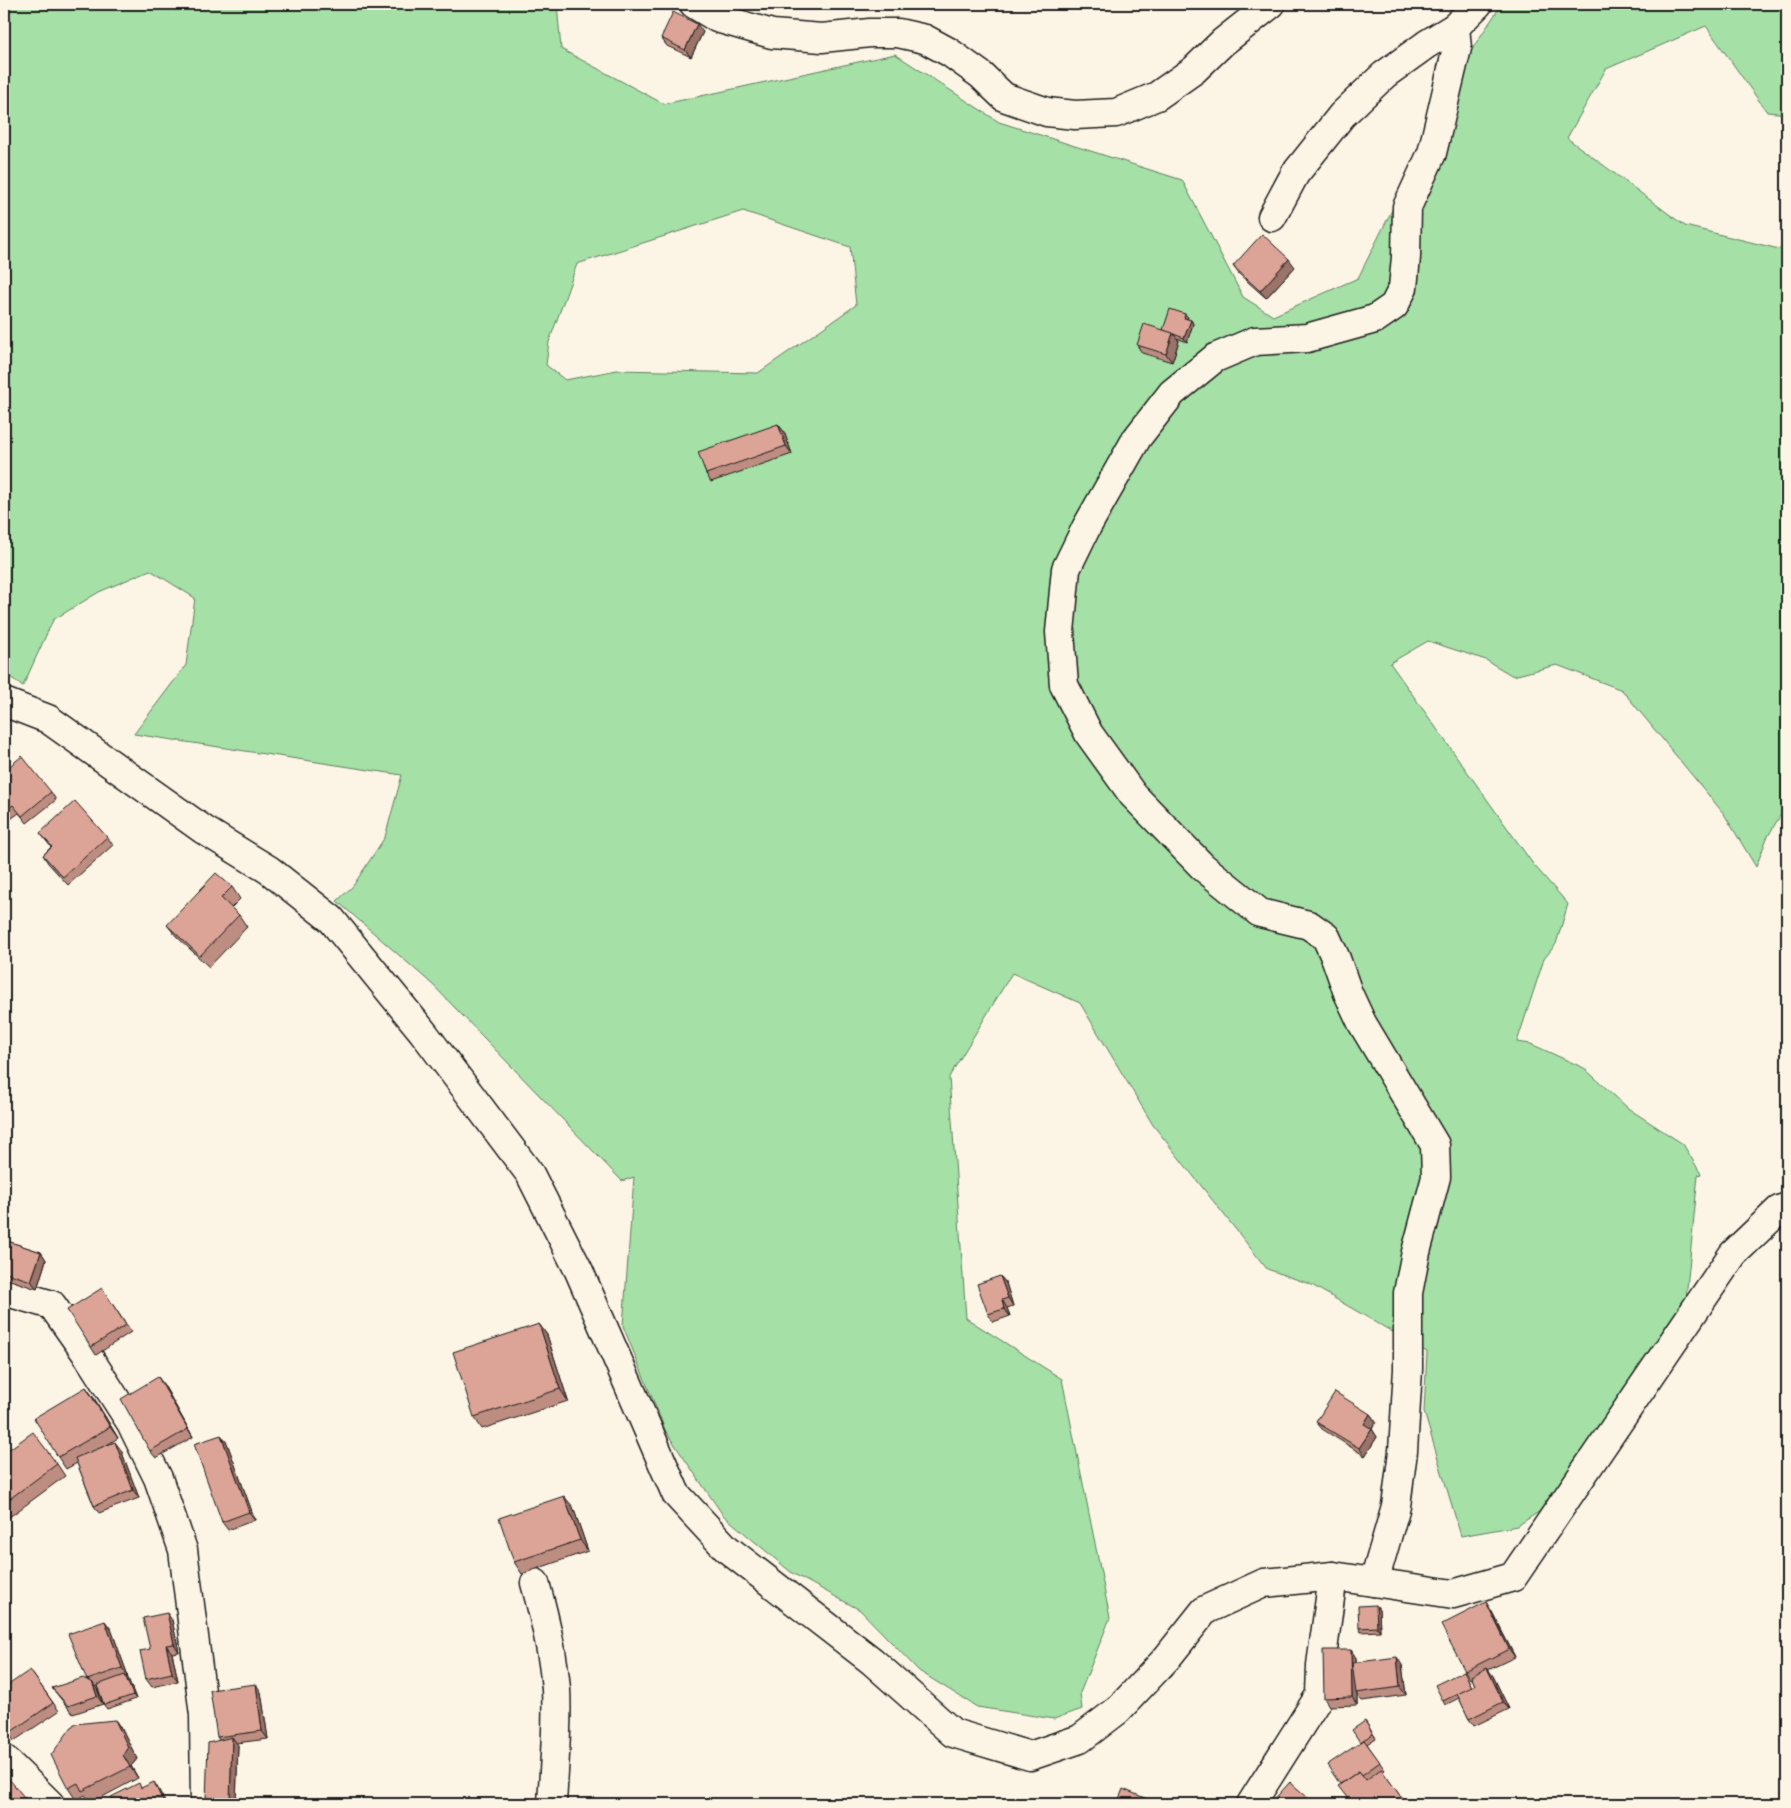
<svg xmlns="http://www.w3.org/2000/svg" width="1791" height="1808" font-family="Itim,sans-serif">
<rect width="100%" height="100%" fill="#fcf5e5"/>
<filter id="ink" filterUnits="userSpaceOnUse"><feTurbulence type="fractalNoise" baseFrequency=".02" numOctaves="2"/><feDisplacementMap in="SourceGraphic" scale="10" xChannelSelector="R" yChannelSelector="G"/><feConvolveMatrix kernelMatrix="1 2 1 2 8 2 1 2 1" color-interpolation-filters="sRGB"/></filter>
<g filter="url(#ink)">
<path fill="#a5e0a6" stroke="#607e61" fill-rule="evenodd" d="M4,4H557L561,49L664,104L895,54L999,122L1182,180L1243,297L1273,316L1358,278L1474,46L1502,4H1787V114L1767,112L1706,26L1606,69L1567,138L1685,226L1779,249L1787,247V804L1767,838L1756,867L1724,814L1622,690L1557,665L1513,676L1486,660L1428,641L1390,663L1533,864L1568,904L1556,944L1544,959L1517,1042L1531,1044L1584,1068L1629,1109L1683,1144L1701,1174L1698,1175L1685,1309L1551,1504L1517,1526L1461,1536L1424,1412L1427,1352L1310,1284L1267,1269L1153,1125L1080,1003L1012,973L949,1077L966,1318L1062,1379L1110,1618L1080,1693L1082,1709L1054,1719L977,1707L919,1671L860,1610L792,1573L723,1515L666,1432L623,1326L634,1177L622,1181L432,984L337,901L353,886L385,837L402,775L134,734L186,665L195,598L150,570L99,592L53,620L23,686L4,673ZM743,211L850,247L856,305L758,373L617,370L565,380L546,365L549,342L577,264Z"/>
<g fill="none" stroke-linecap="round" stroke-linejoin="round">
<defs>
<g id="minor">
<path d="M694,4L717,18L772,34L822,38L870,33H898L925,39L949,52L981,75L1004,97L1047,112L1075,115L1116,113L1157,96L1194,70L1223,42L1271,4"/>
<path d="M1272,217L1295,174L1342,115L1384,75L1427,44L1455,27L1478,4"/>
<path d="M4,702L48,719L204,830L269,870L331,919L423,1032L530,1174L579,1271L676,1494L726,1548L872,1661L953,1733L1030,1756L1080,1739L1118,1710L1166,1659L1205,1610L1264,1583L1333,1576L1453,1594L1513,1577L1733,1254L1779,1210L1787,1207"/>
<path d="M4,1291L52,1305L88,1356L131,1423L158,1478L183,1550L204,1715L205,1804"/>
<path d="M1374,1582L1396,1506L1403,1451L1408,1369V1293L1416,1252L1436,1177L1435,1145L1362,1023L1348,993L1336,959L1326,937L1309,925L1260,913L1203,867L1133,795L1089,734L1064,685L1060,632L1066,569L1086,528L1137,438L1172,393L1215,358L1255,341L1307,338L1375,319L1394,306L1403,288L1406,257L1407,207L1432,153L1457,48L1455,27"/>
<path d="M535,1583C545,1618 553,1653 556,1689C558,1727 554,1766 552,1804"/>
<path d="M4,1759L50,1804"/>
<path d="M1251,1804L1320,1695L1321,1665L1333,1576"/>
</g>
</defs>
<use href="#minor" stroke="#1c1c1c" stroke-width="31"/>
<use href="#minor" stroke="#fcf5e5" stroke-width="28"/>
</g>
<g fill="#bd8d81" stroke="#1c1c1c">
<path d="M703,32L691,57L667,46L661,38Z"/>
<path d="M1233,266L1295,267L1266,298L1239,274Z"/>
<path d="M1185,314L1188,317L1187,319L1191,320L1193,324L1187,342L1177,338L1179,341L1172,362L1142,353L1137,345L1163,330Z"/>
<path d="M778,424L784,432L792,454L711,482L706,474Z"/>
<path d="M4,771L51,792L56,800L27,823L19,813L8,821L4,816Z"/>
<path d="M40,833L107,837L113,845L68,885L48,863L43,855L51,847Z"/>
<path d="M232,887L240,899L231,908L239,915L247,927L209,967L176,936L167,925Z"/>
<path d="M4,1240L41,1252L46,1260L37,1289L4,1278Z"/>
<path d="M1000,1276L1006,1283L1013,1306L1007,1308L1010,1316L993,1322L988,1314Z"/>
<path d="M107,1296L131,1332L96,1355L91,1347Z"/>
<path d="M539,1324L547,1335L568,1401L482,1429L474,1417Z"/>
<path d="M164,1385L193,1437L156,1458L150,1451Z"/>
<path d="M94,1398L118,1438L102,1448L121,1450L139,1498L99,1513L94,1506L77,1463L66,1469L58,1457Z"/>
<path d="M1370,1414L1376,1422L1372,1429L1377,1437L1365,1456L1322,1429L1316,1422Z"/>
<path d="M221,1435L227,1443L255,1520L228,1530L222,1522Z"/>
<path d="M4,1453L57,1464L65,1476L4,1521Z"/>
<path d="M573,1507L588,1551L522,1574L514,1562Z"/>
<path d="M1376,1605L1379,1609L1380,1631L1361,1632L1359,1628Z"/>
<path d="M1491,1610L1515,1657L1488,1670L1493,1676L1509,1709L1474,1726L1469,1719L1459,1698L1445,1705L1443,1701L1466,1675L1472,1687L1475,1685L1472,1678L1470,1679L1465,1671Z"/>
<path d="M172,1620L179,1652L172,1653L178,1681L152,1687L146,1679L150,1649Z"/>
<path d="M111,1629L128,1676H127L136,1699L107,1709L104,1705L97,1686L95,1687L97,1689L103,1704L73,1714L52,1688L87,1680Z"/>
<path d="M1351,1650L1356,1658V1662L1402,1665L1406,1695L1362,1701L1357,1695V1705L1329,1706L1324,1698Z"/>
<path d="M30,1670L59,1711L14,1741L4,1727Z"/>
<path d="M261,1692L268,1739L236,1743L238,1745L236,1804H209L206,1800L219,1740L217,1737Z"/>
<path d="M115,1720L123,1731L137,1759L131,1766L138,1778L91,1803L85,1795L76,1800L68,1788Z"/>
<path d="M1365,1721L1376,1738L1367,1744L1385,1770L1383,1772L1406,1804L1340,1784L1360,1742Z"/>
</g>
<g fill="#9a7369" stroke="#1c1c1c">
<path d="M697,24L703,32L691,57L685,50Z"/>
<path d="M1289,259L1295,267L1266,298L1260,291Z"/>
<path d="M1185,314L1188,317L1186,322L1184,318Z"/>
<path d="M1191,320L1193,324L1187,342L1184,338Z"/>
<path d="M1173,333L1179,341L1172,362L1166,354Z"/>
<path d="M778,424L784,432L792,454L786,446Z"/>
<path d="M41,1252L46,1260L37,1289L31,1281Z"/>
<path d="M1000,1276L1006,1283L1013,1306L1008,1298Z"/>
<path d="M1002,1300L1007,1308L1010,1316L1004,1309Z"/>
<path d="M539,1324L547,1335L568,1401L560,1389Z"/>
<path d="M158,1377L164,1385L193,1437L188,1429Z"/>
<path d="M86,1387L94,1398L118,1438L110,1427Z"/>
<path d="M1370,1414L1376,1422L1370,1432L1364,1424Z"/>
<path d="M1372,1429L1377,1437L1365,1456L1359,1448Z"/>
<path d="M221,1435L227,1443L255,1520L249,1512Z"/>
<path d="M115,1442L121,1450L139,1498L133,1490Z"/>
<path d="M564,1496L573,1507L588,1551L580,1540Z"/>
<path d="M1486,1602L1491,1610L1515,1657L1509,1649Z"/>
<path d="M1376,1605L1379,1609L1380,1631L1377,1627Z"/>
<path d="M167,1613L172,1620L179,1652L174,1644Z"/>
<path d="M105,1621L111,1629L128,1676L122,1668Z"/>
<path d="M166,1645L172,1653L178,1681L172,1673Z"/>
<path d="M1351,1650L1356,1658L1357,1693H1356L1357,1695V1705L1352,1697Z"/>
<path d="M1397,1657L1402,1665L1406,1695L1400,1687Z"/>
<path d="M1487,1668L1493,1676L1509,1709L1503,1702Z"/>
<path d="M125,1675L128,1678L136,1699L133,1695Z"/>
<path d="M92,1682L97,1689L103,1704L97,1696Z"/>
<path d="M256,1684L261,1692L268,1739L262,1731Z"/>
<path d="M115,1720L123,1731L137,1759L131,1766L138,1778L130,1767L123,1755Z"/>
<path d="M232,1737L238,1745L236,1804H232L230,1801Z"/>
<path d="M154,1782L159,1790L166,1804H164Z"/>
</g>
<g fill="#dca496" stroke="#1c1c1c">
<path d="M673,12L697,24L685,50L661,38Z"/>
<path d="M1262,234L1289,259L1260,291L1233,266Z"/>
<path d="M1170,309L1185,314L1184,318L1191,320L1184,338L1163,330Z"/>
<path d="M1144,324L1173,333L1166,354L1137,345Z"/>
<path d="M778,424L786,446L706,474L698,452Z"/>
<path d="M22,756L51,792L22,816L13,805L4,812V771Z"/>
<path d="M75,801L107,837L63,877L43,855L52,847L40,833Z"/>
<path d="M216,873L232,887L221,898L239,915L200,956L167,925Z"/>
<path d="M4,1240L41,1252L31,1281L4,1272Z"/>
<path d="M1000,1276L1008,1298L1002,1300L1004,1309L988,1314L977,1284Z"/>
<path d="M102,1288L126,1325L91,1347L67,1310Z"/>
<path d="M539,1324L560,1389L474,1417L453,1352Z"/>
<path d="M158,1377L188,1429L150,1451L121,1399Z"/>
<path d="M86,1387L110,1427L58,1457L34,1418Z"/>
<path d="M1335,1392L1370,1414L1364,1424L1372,1429L1359,1448L1316,1422Z"/>
<path d="M33,1432L57,1464L4,1503V1453Z"/>
<path d="M221,1435L249,1512L222,1522L194,1444Z"/>
<path d="M115,1442L133,1490L94,1506L75,1458Z"/>
<path d="M564,1496L580,1540L514,1562L499,1518Z"/>
<path d="M1486,1602L1509,1649L1465,1671L1441,1625Z"/>
<path d="M1376,1605L1377,1627L1359,1628L1358,1606Z"/>
<path d="M167,1613L174,1644L166,1645L172,1673L146,1679L140,1651L150,1649L143,1618Z"/>
<path d="M105,1621L122,1668L87,1680L92,1682L97,1696L68,1706L52,1688L83,1678L87,1680L68,1634Z"/>
<path d="M1323,1650H1351L1352,1697L1324,1698Z"/>
<path d="M1397,1657L1400,1687L1356,1693L1352,1663Z"/>
<path d="M1487,1668L1503,1702L1469,1719L1457,1694L1475,1685L1471,1676Z"/>
<path d="M30,1670L53,1703L8,1734L4,1727V1688Z"/>
<path d="M1464,1671L1472,1687L1443,1701L1435,1685Z"/>
<path d="M125,1675L133,1695L104,1705L97,1685Z"/>
<path d="M256,1684L262,1731L217,1737L210,1690Z"/>
<path d="M115,1720L128,1747L123,1755L130,1767L82,1791L78,1783L68,1788L51,1755L74,1724Z"/>
<path d="M1365,1721L1373,1734L1360,1742L1352,1730Z"/>
<path d="M232,1737L230,1801L206,1800L208,1743Z"/>
<path d="M1364,1740L1380,1762L1362,1775L1359,1771L1340,1784L1327,1765Z"/>
<path d="M1381,1769L1406,1804H1352L1338,1786L1359,1771L1366,1780Z"/>
<path d="M4,1773L30,1804H4Z"/>
<path d="M154,1782L164,1804H114L111,1797L139,1783L141,1788Z"/>
<path d="M1290,1782L1315,1804H1270Z"/>
<path d="M1123,1789L1159,1804H1117Z"/>
<path d="M999,1798L1014,1804H996Z"/>
</g>
</g>
<rect width="1791" height="1808" fill="none" stroke="#fcf5e5" stroke-width="20"/>
<rect x="10" y="10" width="1771" height="1788" fill="none" stroke="#1c1c1c" stroke-width="2" filter="url(#ink)"/>
</svg>
